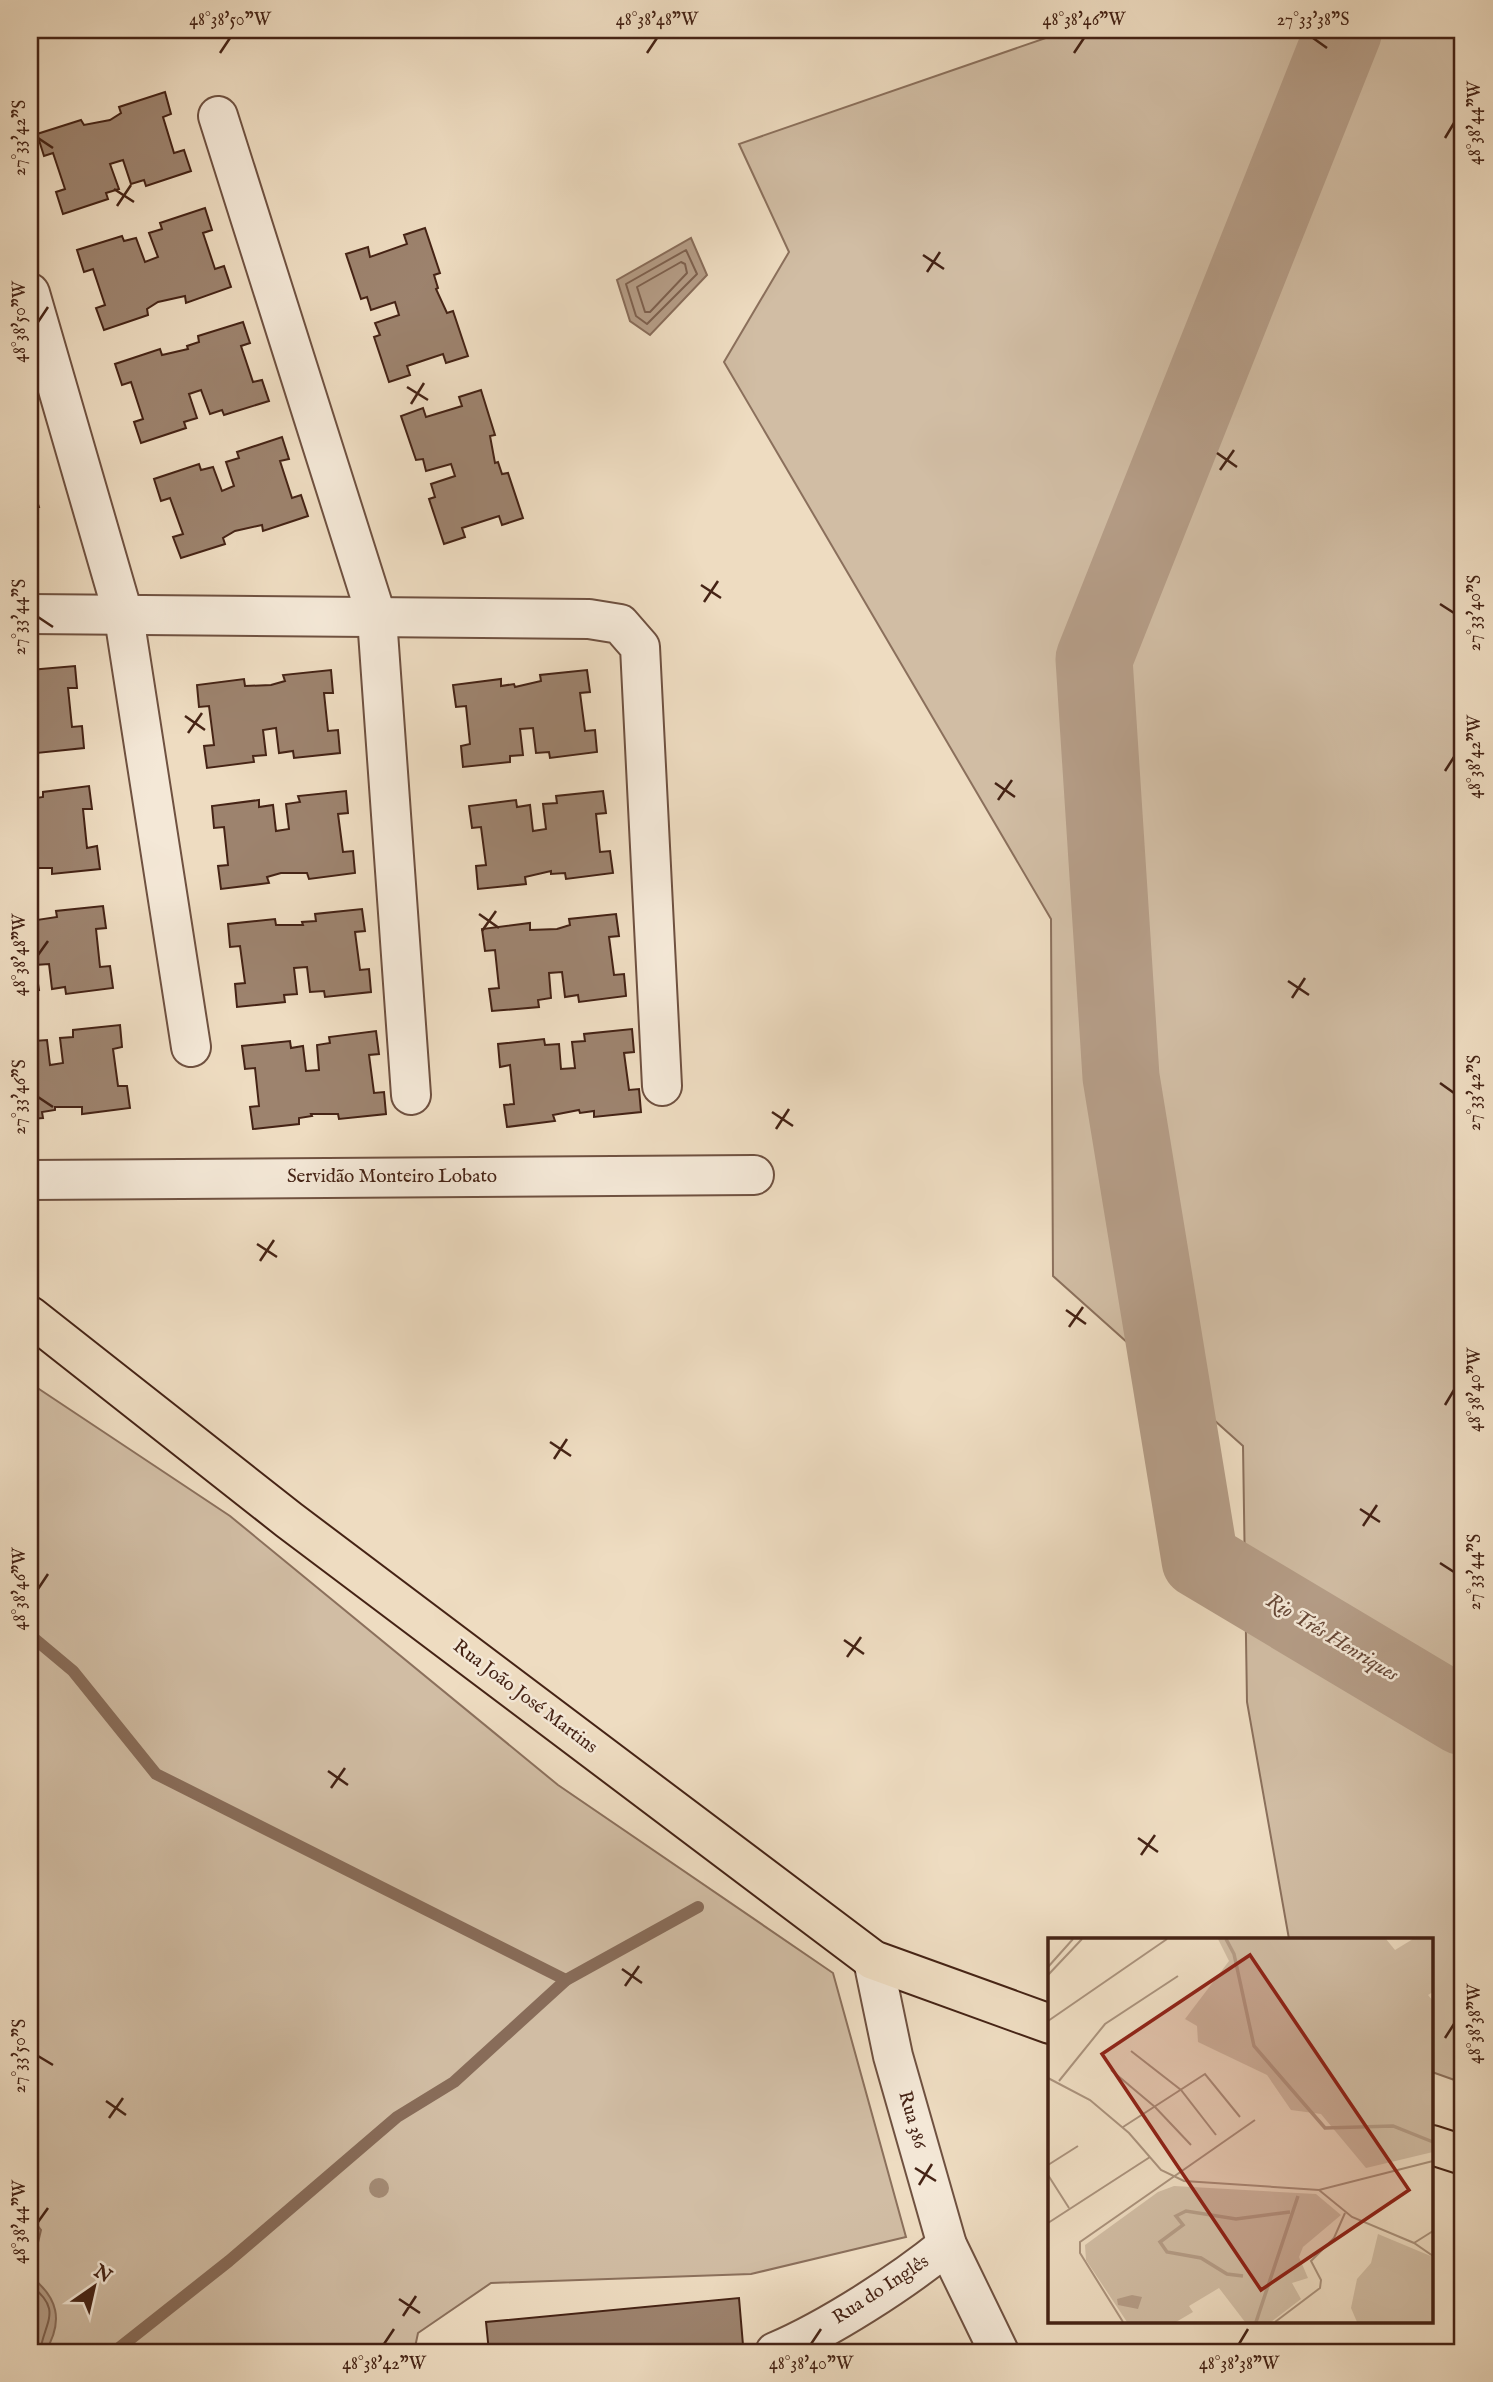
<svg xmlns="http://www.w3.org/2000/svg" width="1493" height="2382" font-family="'IM FELL English',serif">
<rect width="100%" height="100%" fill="#eedcc1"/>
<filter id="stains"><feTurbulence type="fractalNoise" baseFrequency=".00286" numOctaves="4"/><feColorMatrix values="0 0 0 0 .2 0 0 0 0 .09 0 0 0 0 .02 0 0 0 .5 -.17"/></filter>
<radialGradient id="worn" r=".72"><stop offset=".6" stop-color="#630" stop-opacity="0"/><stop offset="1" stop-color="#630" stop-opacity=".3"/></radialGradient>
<g fill="#d1bda4" stroke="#8b705c" stroke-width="2">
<path d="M1069,30H1463V2083L1432,2072V1939H1289L1247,1702L1243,1446L1053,1276L1051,919L724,362L789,252L739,144Z"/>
<path d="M30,1383L230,1516L558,1785L833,1973L906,2237L751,2274L491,2283L418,2333L414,2352H30Z"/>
</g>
<g fill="#b59d87" stroke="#886c59" stroke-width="2">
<path d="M691,238L707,275L650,335L630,321L617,280Z"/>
<path d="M30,2216L41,2230L30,2276C58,2297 64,2321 45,2352H30Z"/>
</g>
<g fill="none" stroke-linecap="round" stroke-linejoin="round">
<g stroke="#7d604e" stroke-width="2">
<path d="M686,250L697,274L647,324L636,316L626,284Z"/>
<path d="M681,262L685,264L687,273L650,312H645L637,287Z"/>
<path d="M30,2285C64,2310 44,2322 40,2352"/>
</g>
<g stroke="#886c59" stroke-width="12">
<path d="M30,1635L73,1671L156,1774L566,1980"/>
<path d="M114,2352L229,2261L397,2117L454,2082L566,1980L698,1907"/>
</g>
<path stroke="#b59d87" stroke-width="77" d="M1344,30L1094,659L1121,1077L1200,1560L1463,1717"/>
</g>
<g fill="#9d836e" stroke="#452315" stroke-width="2">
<path d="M165,92L171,114L163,117L174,153L184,150L191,171L146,186L144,180L131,184L123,160L110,164L119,189L106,193L108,199L63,214L56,192L65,189L53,153L44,156L37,134L81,120L84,125L110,120L121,113L119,107Z"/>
<path d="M205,208L212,230L203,233L215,269L224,266L231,287L186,303L185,296L158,302L147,309L148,315L104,330L96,308L105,305L93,269L84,272L77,250L122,236L124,241L136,238L145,262L158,257L149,233L162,229L160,223Z"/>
<path d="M425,228L440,273L434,275L438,288L436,289L447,313L453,311L468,356L446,363L443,354L407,366L410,375L389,382L374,337L380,335L375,323L399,315L395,302L371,310L367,297L361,299L346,254L368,247L370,257L407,244L404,235Z"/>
<path d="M243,322L250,343L241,346L253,382L262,380L269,401L224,415L222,410L210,414L201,390L189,394L197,418L184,422L186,428L141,443L134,422L143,419L131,382L122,385L115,364L160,349L162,355L188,349L187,346L199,342L198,336Z"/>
<path d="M481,390L495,435L490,436L495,463L498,462L502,474L508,473L523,518L502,525L499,516L462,528L465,537L444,544L429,499L435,497L431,484L455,476L451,464L426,471L423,459L416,460L401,416L423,408L426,417L462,406L459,397Z"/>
<path d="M282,437L289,459L280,461L292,498L301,495L308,516L263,531L262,525L235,531L223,538L225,544L181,558L173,537L183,534L170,498L161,501L154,479L199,464L201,470L213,467L222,491L234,486L226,462L239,458L237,452Z"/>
<path d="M32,486L39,507L30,510V487Z"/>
<path d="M75,666L77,688H68L72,727L82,726L84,748L37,753V747L30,748V670Z"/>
<path d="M331,670L333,693H324L328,731L338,730L340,753L294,758L293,751L279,753L276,728L263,730L266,755L253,756L254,762L207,768L204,746L214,745L209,706L199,707L197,685L244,679L245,686L271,685L285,681L283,675Z"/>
<path d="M587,670L590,692L580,693L585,731L595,730L597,752L550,758L549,752L536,753L533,728L520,729L523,755L510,756V762L463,767L461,746L470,744L466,706L456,707L453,685L501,679V686L514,684L515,687L541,681L540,675Z"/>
<path d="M89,786L92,809H83L87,848L97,846L100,869L52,874V868H30V824H33L30,799L43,797V792Z"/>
<path d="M346,791L348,813L338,814L343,852L353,851L355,873L309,879L307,873H281L267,877L269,883L221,889L218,866L228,865L224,827L214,828L212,806L259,800V807L273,805L276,831L289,829L286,804L300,802L298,796Z"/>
<path d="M603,791L606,813L596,814L600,852L610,851L613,873L566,879L565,873L551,874V871L525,877L526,884L478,889L476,866L486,865L481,827L472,828L469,806L516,800L517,807L530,805L533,831L546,829L543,804L557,803L556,796Z"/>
<path d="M103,906L106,928L96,929L100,967L110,966L113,988L66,994L65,987L52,989L49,964L35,965L39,990L30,991V921L57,917L56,911Z"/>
<path d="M362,909L365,931L355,932L360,970L369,969L371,992L325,997L324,991L310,992L307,967L294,968L297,994L284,995L285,1002L237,1007L235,984L245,983L240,946L230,947L228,924L275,919L276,925H303L302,922L316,921L315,914Z"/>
<path d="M616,914L619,936L609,937L614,975L624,974L626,996L579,1002L578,995L565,997L562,972L549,973L551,998L538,1000L539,1007L492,1011L489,989L499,988L495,950L485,951L482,929L530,923V930L557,929L570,925L569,919Z"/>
<path d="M120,1025L122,1047L113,1049L118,1086H127L130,1108L82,1114V1107H55V1110L42,1112L43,1118L30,1119V1036L33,1035L34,1041L47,1040L50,1065L63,1063L60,1038L73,1037V1030Z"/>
<path d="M632,1029L634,1052L624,1053L629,1090L639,1089L641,1112L594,1117V1111L580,1113L579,1110L553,1115L555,1121L507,1127L504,1105L514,1104L510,1065L500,1067L498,1044L544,1039L545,1045L559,1044L561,1069L575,1068L572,1042L585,1041L584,1034Z"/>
<path d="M376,1031L379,1054L369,1055L374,1093L384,1092L386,1114L339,1119L338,1114H311L312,1116L299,1118V1124L253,1129L250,1107L259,1106L255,1068L245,1069L242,1046L290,1041L291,1048L303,1046L306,1071L319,1070L317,1045L330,1043L329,1037Z"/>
<path d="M739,2298L743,2345L665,2352H489L486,2322Z"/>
</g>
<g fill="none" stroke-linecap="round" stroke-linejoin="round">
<defs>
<g id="minor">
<path d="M218,116L377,618L411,1095"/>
<path d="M30,293L124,617L191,1047"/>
<path d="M30,614L589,619L620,624L640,647L662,1086"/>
<path d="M30,1180L754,1175"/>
<path d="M873,1960L893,2056L947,2245L999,2352"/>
<path d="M775,2352C829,2329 902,2282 947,2245"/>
</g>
<g id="major">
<path d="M30,1316L289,1520L873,1960L1050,2024"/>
<path d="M1432,2145L1463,2155"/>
</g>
</defs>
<use href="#minor" stroke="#6f5140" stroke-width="42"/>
<use href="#major" stroke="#452315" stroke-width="42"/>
<use href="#minor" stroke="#f4e8d7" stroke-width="38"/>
<use href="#major" stroke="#eedcc1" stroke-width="38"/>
</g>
<circle fill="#a48c76" cx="379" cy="2188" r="10"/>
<path fill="none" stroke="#452315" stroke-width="2.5" d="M1313,38L1327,48M220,53L230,38M647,53L657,38M1074,53L1084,38M38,138L53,148M1445,138L1454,123M114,189L134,202M117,206L131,185M923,255L944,269M927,272L940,252M38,322L48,307M407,387L428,400M411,404L424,383M1217,453L1237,467M1220,470L1234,450M701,585L721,598M704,602L718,581M1440,604L1454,613M38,617L53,627M185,716L205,730M188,733L202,713M1445,771L1454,757M995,783L1015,797M998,800L1012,780M479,914L499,928M482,931L496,911M38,955L48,941M1288,981L1309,995M1292,998L1305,978M1440,1083L1454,1093M38,1097L53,1107M772,1112L793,1126M776,1129L789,1109M257,1244L277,1257M260,1261L274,1240M1066,1310L1086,1324M1069,1327L1083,1307M1445,1405L1454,1390M550,1442L571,1456M554,1459L567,1439M1360,1509L1380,1522M1363,1526L1377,1505M1440,1563L1454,1572M38,1589L48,1574M844,1640L864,1654M847,1657L861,1637M328,1771L348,1785M331,1788L345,1768M1138,1838L1158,1852M1141,1855L1155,1835M622,1969L642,1983M625,1986L639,1966M1445,2038L1454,2024M38,2056L53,2065M106,2101L126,2115M109,2118L123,2098M915,2168L936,2181M919,2185L932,2164M38,2222L48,2208M399,2299L420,2313M403,2316L416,2296M384,2344L394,2329M811,2344L821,2329M1239,2344L1248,2329"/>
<g text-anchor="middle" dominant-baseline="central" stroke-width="5" stroke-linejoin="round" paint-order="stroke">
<g font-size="19" fill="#452315" stroke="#f4e8d7">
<text x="392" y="1177">Servidão Monteiro Lobato</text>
<text transform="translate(525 1697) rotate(37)">Rua João José Martins</text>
<text transform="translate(912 2120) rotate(74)">Rua 386</text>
<text transform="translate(881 2290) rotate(-33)">Rua do Inglês</text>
</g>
<g font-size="21" font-style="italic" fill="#674837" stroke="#f4e8d7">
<text transform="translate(1332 1638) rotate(31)">Rio Três Henriques</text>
</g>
</g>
<g transform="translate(1048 1938)">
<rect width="385" height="385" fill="#eedcc1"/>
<path d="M170,1H338L347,12L365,1H385V54L380,57L385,63V214L318,230L273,176L243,172L219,137L150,104L149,88L137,81L181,23ZM126,248L268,256L293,277L255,309L251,319L260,340L244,345L253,361L223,384H197L171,350L141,368L145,374L128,384H79L38,322L37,307L110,254ZM330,296L385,319V384H309L303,370L309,341L323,325Z" fill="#d1bda4"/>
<path d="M84,357L94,359L90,371L70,367L69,361Z" fill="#b59d87"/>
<path fill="none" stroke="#b59d87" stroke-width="3.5" d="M178,1L186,16L206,108L277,190L345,188L385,204M195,338L179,336L153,320L119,314L112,304L135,287L128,278L138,273L188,281L242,274M208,384L250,258"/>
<path fill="none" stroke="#aa927c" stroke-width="2" d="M0,29L25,1M0,37L34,1M0,83L119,1M83,113L133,152L168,197M63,132L107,169L143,207M0,140L42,162L81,195L113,232L136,243L271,252L385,223M11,143L57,86L130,38M75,189L157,136L192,179M0,227L30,208M0,237L21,270M271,252L304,279L366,305L385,318M0,285L102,219M366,305L385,293M75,384L32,315V304L207,182M227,384L272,350L273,342L263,323L286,300L297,275"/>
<path fill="#8f2418" fill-opacity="0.15" stroke="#8f2418" stroke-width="3.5" d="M202,17L361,252L213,352L54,116Z"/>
<rect width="385" height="385" fill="none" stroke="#452315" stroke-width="3.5"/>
</g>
<rect width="1493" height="2382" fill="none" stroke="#eedcc1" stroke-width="77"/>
<g transform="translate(94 2287) rotate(34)" stroke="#f4e8d7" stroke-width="5" paint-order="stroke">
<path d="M0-5L12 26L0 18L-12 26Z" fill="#452315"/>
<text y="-10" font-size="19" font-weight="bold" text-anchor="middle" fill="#452315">N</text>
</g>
<rect x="38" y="38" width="1416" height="2306" fill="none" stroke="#452315" stroke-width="2.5"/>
<g font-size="18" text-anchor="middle" fill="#452315">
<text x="230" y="25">48°38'50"W</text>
<text x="657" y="25">48°38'48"W</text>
<text x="1084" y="25">48°38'46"W</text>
<text x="1313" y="25">27°33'38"S</text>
<text transform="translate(1474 123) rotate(-90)" y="6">48°38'44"W</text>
<text transform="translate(19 138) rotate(-90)" y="6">27°33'42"S</text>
<text transform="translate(19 322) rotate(-90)" y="6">48°38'50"W</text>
<text transform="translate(1474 613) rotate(-90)" y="6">27°33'40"S</text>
<text transform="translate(19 617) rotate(-90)" y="6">27°33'44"S</text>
<text transform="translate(1474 757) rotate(-90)" y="6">48°38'42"W</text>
<text transform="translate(19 955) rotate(-90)" y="6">48°38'48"W</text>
<text transform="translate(1474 1093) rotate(-90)" y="6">27°33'42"S</text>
<text transform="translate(19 1097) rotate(-90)" y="6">27°33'46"S</text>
<text transform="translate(1474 1390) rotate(-90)" y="6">48°38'40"W</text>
<text transform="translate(1474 1572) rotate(-90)" y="6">27°33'44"S</text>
<text transform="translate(19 1589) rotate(-90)" y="6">48°38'46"W</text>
<text transform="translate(1474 2024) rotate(-90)" y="6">48°38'38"W</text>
<text transform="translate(19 2056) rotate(-90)" y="6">27°33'50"S</text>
<text transform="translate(19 2222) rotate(-90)" y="6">48°38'44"W</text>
<text x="384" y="2369">48°38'42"W</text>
<text x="811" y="2369">48°38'40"W</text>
<text x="1239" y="2369">48°38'38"W</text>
</g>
<rect width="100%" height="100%" filter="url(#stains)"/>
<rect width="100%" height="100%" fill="url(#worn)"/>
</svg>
